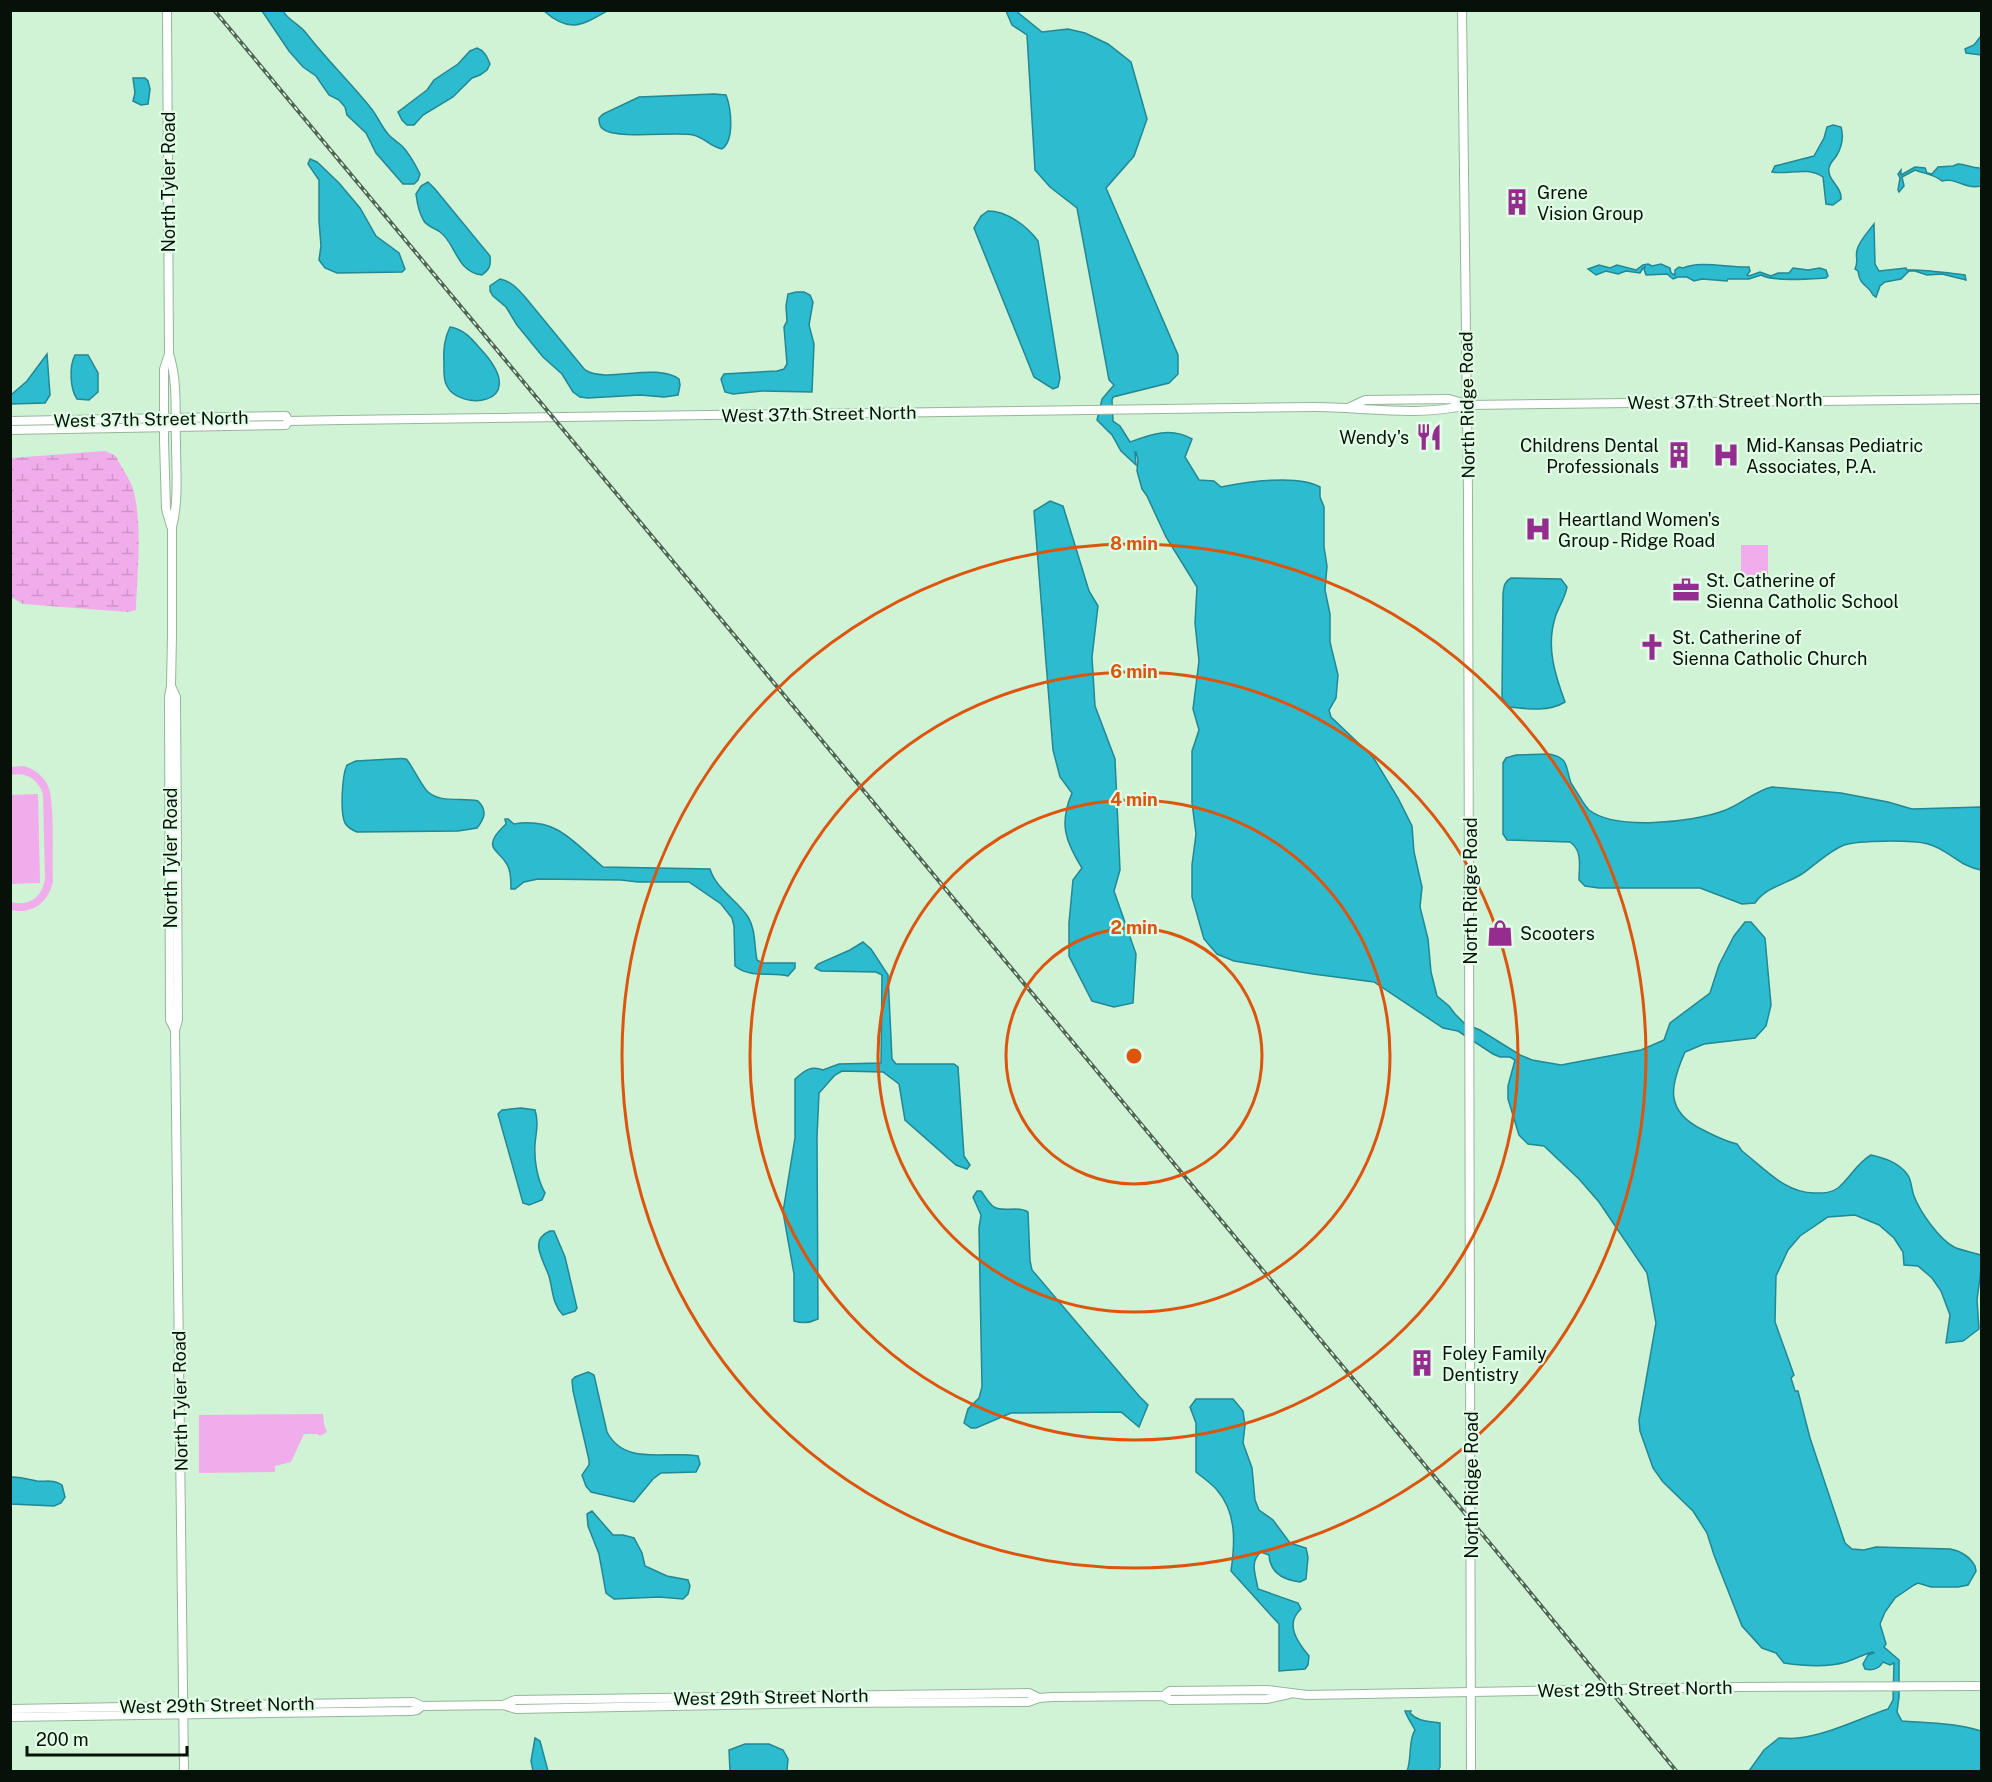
<svg xmlns="http://www.w3.org/2000/svg" width="1992" height="1782" font-family="'Public Sans',sans-serif">
<defs>
<pattern id="wetland-marsh" width="20" height="14" patternUnits="userSpaceOnUse" patternTransform="scale(1.5)"><rect width="20" height="14" fill="#f1adeb"/><path d="M1 5h8M5 5V1M11 12h8M15 12V8" fill="none" stroke="#cd94c8"/></pattern>
</defs>
<rect width="100%" height="100%" fill="#d0f2d5"/>
<g fill="#f1adeb">
<rect x="1741" y="545" width="27" height="44"/>
<path d="M23,766C34,769 43,775 48,786C55,801 52,860 53,881C49,902 32,915 11,910V902C29,907 43,897 45,878L43,794C38,779 26,772 11,775V767Z"/>
<path d="M38,794L40,883L11,884V795Z"/>
<path d="M323,1414L324,1424L327,1432L320,1436L317,1434H304L291,1462L275,1466V1472L199,1473V1415Z"/>
</g>
<path fill="url(#wetland-marsh)" d="M105,451L116,456C121,468 130,478 133,489C143,524 137,573 136,610L128,612L23,604L11,597V458Z"/>
<g fill="#2dbbcf" stroke="#218894" stroke-width="1.5">
<path d="M262,11H283C288,20 299,24 306,33C326,59 350,82 370,107C377,115 381,126 388,134C392,139 398,142 402,146C410,154 415,164 420,174L418,180L414,184H403L376,153L366,133L347,115L345,107L339,100L329,95L316,76L303,67L289,51Z"/>
<path d="M544,11H607C581,26 569,33 544,11Z"/>
<path d="M1006,11H1016L1042,32L1068,29L1085,33L1108,44L1131,62L1147,119L1134,156L1106,188L1178,355V374L1169,383L1113,397L1112,400L1113,421L1120,426L1130,442C1152,434 1171,427 1192,439L1185,457L1199,480L1214,481L1221,487C1246,482 1297,474 1320,487V497L1324,507V547L1327,566L1325,590L1330,614V642L1338,675L1336,698L1329,710L1331,717L1373,757L1398,798L1412,826L1414,852L1422,887L1420,907L1428,939L1431,972L1437,996L1449,1006L1455,1014L1465,1024L1480,1030L1520,1055L1532,1060L1561,1065L1641,1050L1664,1040L1670,1023L1710,993L1719,965L1734,936L1745,922H1751L1765,938L1771,1005L1766,1026L1755,1038L1704,1044L1685,1052C1670,1086 1664,1111 1703,1130C1715,1136 1724,1141 1737,1144L1742,1151C1765,1169 1786,1194 1816,1193C1825,1193 1831,1193 1838,1188C1850,1178 1857,1163 1871,1155C1884,1158 1898,1162 1907,1174C1912,1180 1911,1189 1914,1196C1920,1212 1939,1239 1954,1247C1962,1251 1973,1252 1981,1255V1270L1977,1300L1979,1329L1963,1341L1946,1343L1950,1315L1941,1291L1932,1278L1918,1266L1904,1265L1903,1252L1894,1238L1879,1225L1855,1215L1828,1217L1800,1236L1788,1250L1776,1276L1775,1322L1794,1375L1791,1378L1795,1391H1798L1810,1438L1845,1543L1852,1549L1864,1550L1876,1547L1950,1549C1961,1551 1970,1557 1975,1566L1976,1571L1968,1585L1958,1587H1931L1918,1583L1914,1585L1895,1598L1885,1612L1880,1624L1886,1644L1884,1647L1899,1660V1697L1897,1712L1902,1721C1929,1723 1956,1723 1981,1731V1771H1749L1764,1750L1779,1738C1786,1738 1792,1739 1798,1738C1830,1734 1858,1719 1888,1709L1893,1700L1894,1663L1890,1665L1883,1662C1879,1669 1873,1671 1865,1669L1863,1664L1868,1655L1874,1653L1873,1652C1864,1654 1855,1659 1846,1662C1826,1668 1804,1666 1784,1663L1776,1653L1762,1648L1742,1626L1714,1555L1707,1533L1693,1511L1663,1482L1653,1468L1640,1431L1639,1420L1656,1323L1647,1273L1599,1202L1579,1179L1544,1146L1528,1144L1519,1135L1508,1099V1086L1515,1060L1510,1057H1500L1493,1054L1458,1031L1443,1028L1374,982L1313,974L1234,961L1217,954L1204,939L1192,897V865L1196,834L1192,803V751L1199,730L1193,709L1199,661L1195,623L1197,587L1166,537L1147,496L1142,489L1137,471L1138,460L1136,452H1135L1136,465L1121,451L1112,435L1097,420L1102,399L1114,385L1109,380L1077,208L1050,187L1035,170L1027,35L1012,25Z"/>
<path d="M1981,36V55L1966,53L1965,49L1974,45Z"/>
<path d="M477,48C485,51 487,57 490,64L487,70L480,75L472,78L453,97L423,115L414,125H407L402,120L398,112L427,90L434,80L458,64L470,51Z"/>
<path d="M133,78H145L148,81L150,89L148,104L141,105L133,101L135,93Z"/>
<path d="M714,94L726,95C731,108 735,140 722,149C710,147 704,137 693,135C674,131 611,141 601,127C599,124 599,121 599,118L603,114L639,97Z"/>
<path d="M1833,125L1841,127C1844,137 1842,146 1837,155C1834,160 1830,162 1829,168C1827,181 1842,186 1841,199L1833,205L1826,204L1823,177C1807,166 1789,175 1772,172L1775,166L1814,156L1824,138L1827,127Z"/>
<path d="M310,159L317,162L339,183L360,208L376,236L399,253L405,269L402,272L337,273L325,268L319,260L321,246L319,221V180L308,164Z"/>
<path d="M1958,164C1966,164 1973,169 1981,168V186C1965,190 1956,177 1942,181C1934,174 1925,174 1915,170L1902,177L1904,186L1899,192L1898,190L1900,178L1898,174L1901,170V175L1915,167L1925,168L1927,173L1932,174L1938,167L1953,166Z"/>
<path d="M428,182L435,189L490,256C491,265 490,269 482,275C456,272 456,243 440,232C435,228 428,227 424,221C420,215 417,202 416,194L421,186Z"/>
<path d="M988,211C1007,211 1027,226 1038,241L1060,378L1058,387L1053,389L1034,377L974,228L981,216Z"/>
<path d="M1874,224L1875,264L1879,271L1906,268L1907,270C1927,269 1945,273 1965,275L1966,280L1942,274L1927,275L1915,271H1909L1901,279L1885,282L1880,286L1876,297L1873,295C1868,284 1860,287 1858,271L1855,269C1859,260 1855,258 1857,250C1859,241 1868,232 1874,224Z"/>
<path d="M1648,264L1652,266L1661,264L1670,268L1671,273L1675,275V270L1679,267L1683,268C1701,260 1728,268 1749,267L1750,271L1747,275L1749,276L1760,272L1771,276L1778,273H1789L1793,268L1808,270L1820,268L1826,270L1828,276L1826,278C1810,279 1774,282 1761,275L1749,279H1728L1727,281L1702,279L1694,281L1687,277H1678L1673,279L1667,274L1646,275L1644,269L1645,267L1643,268L1640,273L1626,271L1618,274L1606,271L1596,275L1588,269L1599,265L1610,268L1617,265L1636,270L1643,265Z"/>
<path d="M500,279C511,281 518,289 525,297L585,370C608,384 654,362 679,379L680,385L678,395L664,397L640,395L588,398L580,397L573,392L562,374L543,357L517,325L506,307L493,296L490,291V286Z"/>
<path d="M796,292H804L810,295L813,302L809,325L814,344L812,392L762,391L733,394L725,392L721,379L724,374L777,371L784,369L787,364L784,327L787,321L786,306L788,294Z"/>
<path d="M450,327C467,330 474,342 485,354C529,406 459,411 447,386C443,380 444,370 444,363C443,350 444,339 450,327Z"/>
<path d="M47,354L50,395L45,403L11,404V395L27,381Z"/>
<path d="M75,355H88L98,373V392L89,400L77,399C70,389 69,366 75,355Z"/>
<path d="M1050,501L1063,506L1089,591L1098,606L1092,657L1095,706L1115,759L1120,870L1114,891L1136,954L1133,1003L1114,1007L1092,1001L1069,956V923L1073,880L1082,868C1065,841 1059,823 1072,793L1060,777L1053,750L1034,511Z"/>
<path d="M1511,578L1561,579L1567,587C1565,599 1558,607 1555,618C1546,647 1555,675 1565,702C1549,712 1527,709 1509,707L1502,698L1503,594C1504,586 1504,582 1511,578Z"/>
<path d="M1549,754C1570,758 1565,767 1571,783C1574,788 1578,794 1581,799C1583,802 1586,807 1589,810C1616,831 1693,822 1723,811C1741,805 1754,791 1772,787L1841,793L1888,802L1912,809L1981,807V870C1960,867 1948,849 1928,844C1912,840 1859,840 1844,845C1829,851 1815,865 1802,874C1786,884 1766,887 1755,903L1742,904L1700,888H1599L1585,886L1579,880C1579,866 1583,851 1570,842L1507,840L1503,834V763L1506,758L1516,755Z"/>
<path d="M391,759C395,759 402,758 406,759C409,760 421,785 427,791C440,804 462,797 478,801C488,811 484,819 477,828L458,831L357,832C352,830 348,828 345,823C340,813 342,775 347,765L356,761Z"/>
<path d="M505,819H508L514,824C557,817 573,842 603,867L710,869C716,889 737,900 748,917C756,930 754,946 757,960L762,963H795V968L788,976C771,972 749,978 735,966L734,926L732,918L721,904L689,882H638L621,880L538,879L524,882L515,889H511C511,883 511,875 509,869C503,849 477,851 506,824Z"/>
<path d="M863,942L871,949L888,975L892,1059L896,1064H954L958,1067L964,1156L970,1165L967,1169L956,1165L905,1120L899,1084L883,1072L842,1071L835,1075L819,1093L817,1137L818,1319C810,1323 803,1324 794,1321V1274L783,1212L795,1138V1079C804,1071 811,1065 823,1070L839,1064L881,1063L882,975L876,972L821,971L815,968L818,964L850,950Z"/>
<path d="M521,1108L535,1110C539,1123 536,1132 535,1144C534,1160 537,1179 545,1193L542,1200L529,1205L523,1203L498,1114L502,1110Z"/>
<path d="M977,1191H981C985,1196 988,1203 994,1207C1004,1213 1017,1205 1028,1212L1030,1261L1032,1270L1139,1396L1148,1405L1139,1427L1121,1412L1011,1413L976,1428H971L964,1423L968,1409L979,1398L982,1387L979,1228L981,1215L973,1197Z"/>
<path d="M550,1231H554L565,1257L577,1308L575,1311L563,1315C553,1305 553,1293 550,1280C547,1264 526,1241 550,1231Z"/>
<path d="M588,1372L594,1375L607,1432C625,1467 668,1450 698,1456L700,1464L696,1472L661,1473L653,1479L634,1502L591,1492L586,1486L582,1475L589,1465V1460L573,1391L572,1380L575,1377Z"/>
<path d="M1196,1399H1233L1243,1411L1245,1425L1243,1443L1252,1468L1255,1500L1259,1510L1273,1520L1290,1543L1306,1548L1308,1557L1306,1579L1300,1582C1284,1580 1270,1573 1269,1555L1261,1552C1249,1562 1256,1576 1258,1589L1298,1603L1301,1609C1284,1624 1298,1643 1309,1656L1308,1665L1305,1669L1279,1671V1624L1231,1571C1235,1543 1237,1513 1217,1490C1211,1483 1203,1478 1196,1472V1423L1190,1407Z"/>
<path d="M11,1477C20,1477 28,1479 37,1481C46,1482 53,1479 62,1485L65,1497L61,1503L54,1506L11,1504Z"/>
<path d="M592,1511L613,1535H623L634,1538L642,1553L645,1566L667,1576L688,1580L690,1586L688,1594L683,1599L659,1597L614,1599L606,1593L599,1554L588,1526L587,1514Z"/>
<path d="M1405,1711H1411L1410,1713C1418,1722 1429,1721 1440,1723V1767L1438,1771H1407C1412,1759 1408,1740 1415,1730C1412,1724 1407,1717 1405,1711Z"/>
<path d="M535,1738L540,1741L548,1771H533L531,1761Z"/>
<path d="M745,1744H769L783,1750L788,1759L787,1771H730L729,1750Z"/>
</g>
<g fill="none" stroke-linecap="round" stroke-linejoin="round">
<defs>
<g id="secondary">
<path d="M167,10L169,354L164,369V440L166,509L171,526"/>
<path d="M1462,10L1468,494L1471,1772"/>
<path d="M169,354C178,381 175,413 176,442C176,471 179,500 172,527V635L171,686L169,697L170,1020L175,1030"/>
<path d="M1350,407L1365,400L1449,399L1466,404"/>
<path d="M10,421L286,416L288,421"/>
<path d="M10,430L286,425L288,421L342,420L1313,407C1364,407 1417,417 1468,405L1982,399"/>
<path d="M171,686L176,697L178,1020L175,1030L184,1772"/>
<path d="M1163,1696L1170,1691L1267,1690L1307,1695L1739,1687L1982,1686"/>
<path d="M503,1705L515,1700L1029,1693L1039,1698"/>
<path d="M10,1709L413,1702L422,1706L503,1705L516,1709L822,1703L1028,1702L1039,1698L1052,1697L1163,1696L1170,1700L1267,1699L1289,1694"/>
<path d="M10,1717L411,1711L417,1710L422,1706"/>
</g>
</defs>
<use href="#secondary" stroke="#95b69b" stroke-width="10"/>
<use href="#secondary" stroke="#fff" stroke-width="8"/>
<defs>
<path id="rail" d="M214,10L1488,1541L1677,1772"/>
</defs>
<use href="#rail" stroke="#506454" stroke-width="4"/>
<use href="#rail" stroke="#e2fde6" stroke-width="1.5" stroke-dasharray="4.5" stroke-linecap="butt"/>
</g>
<g fill="none" stroke="#dd550c" stroke-width="3">
<circle cx="1134" cy="1056" r="128"/>
<circle cx="1134" cy="1056" r="256"/>
<circle cx="1134" cy="1056" r="384"/>
<circle cx="1134" cy="1056" r="512"/>
</g>
<defs>
<symbol id="building-bare" viewBox="-9 -9 18 18"><path d="M-4-6H4V6H1V3H-1V6H-4ZM-2.5-4.3h1.7v1.8h-1.7ZM.8-4.3h1.7v1.8H.8ZM-2.5-1h1.7V.8h-1.7ZM.8-1h1.7V.8H.8Z" fill="#952d91" stroke="#e2fde6" stroke-width="2.5" paint-order="stroke"/></symbol>
<symbol id="restaurant-bare" viewBox="-9 -9 18 18"><path d="M-5-6h1v4h1v-4h1v4h1v-4h1v5L-1.5 .5V6h-2V.5L-5-1ZM5-6V6H3V1.5H1.5Q1.5-4 5-6Z" fill="#952d91" stroke="#e2fde6" stroke-width="2.5" paint-order="stroke"/></symbol>
<symbol id="hospital-bare" viewBox="-9 -9 18 18"><path d="M-5-5h3v3.5h4V-5h3V5h-3V1.5h-4V5h-3Z" fill="#952d91" stroke="#e2fde6" stroke-width="2.5" paint-order="stroke"/></symbol>
<symbol id="office-bare" viewBox="-9 -9 18 18"><path d="M-6-3h4V-5.5h4V-3h4V5H-6ZM-1-4.5V-3h2v-1.5ZM-6 0V1H6V0Z" fill="#952d91" stroke="#e2fde6" stroke-width="2.5" paint-order="stroke"/></symbol>
<symbol id="church-bare" viewBox="-9 -9 18 18"><path d="M-1.2-6h2.4v3.5h3.3v2.4h-3.3V6h-2.4V-.1h-3.3v-2.4h3.3Z" fill="#952d91" stroke="#e2fde6" stroke-width="2.5" paint-order="stroke"/></symbol>
<symbol id="shop-bare" viewBox="-9 -9 18 18"><path d="M-5-2.5h2.3a2.7 3.5 0 0 1 5.4 0H5L5.5 6h-11ZM-1.5-2.5h3a1.5 2.3 0 0 0-3 0Z" fill="#952d91" stroke="#e2fde6" stroke-width="2.5" paint-order="stroke"/></symbol>
</defs>
<g fill-rule="evenodd">
<use href="#building-bare" x="1498" y="183" width="38" height="38"/>
<use href="#restaurant-bare" x="1410" y="418" width="38" height="38"/>
<use href="#building-bare" x="1660" y="436" width="38" height="38"/>
<use href="#hospital-bare" x="1707" y="436" width="38" height="38"/>
<use href="#hospital-bare" x="1519" y="510" width="38" height="38"/>
<use href="#office-bare" x="1667" y="571" width="38" height="38"/>
<use href="#church-bare" x="1633" y="628" width="38" height="38"/>
<use href="#shop-bare" x="1481" y="914" width="38" height="38"/>
<use href="#building-bare" x="1403" y="1344" width="38" height="38"/>
</g>
<g text-anchor="middle" dominant-baseline="central" stroke-width="4.5" stroke-linejoin="round" paint-order="stroke">
<g font-size="18" fill="#061209" stroke="#e2fde6">
<text transform="translate(168 182) rotate(-90)">North Tyler Road</text>
<text transform="translate(1725 401) rotate(-1)">West 37th Street North</text>
<text transform="translate(1467 405) rotate(-91)">North Ridge Road</text>
<text transform="translate(819 414) rotate(-1)">West 37th Street North</text>
<text transform="translate(151 419) rotate(-1)">West 37th Street North</text>
<text transform="translate(170 858) rotate(-90)">North Tyler Road</text>
<text transform="translate(1470 891) rotate(-90)">North Ridge Road</text>
<text transform="translate(180 1401) rotate(-91)">North Tyler Road</text>
<text transform="translate(1471 1485) rotate(-90)">North Ridge Road</text>
<text transform="translate(1635 1689) rotate(-1)">West 29th Street North</text>
<text transform="translate(771 1697) rotate(-1)">West 29th Street North</text>
<text transform="translate(217 1705) rotate(-1)">West 29th Street North</text>
</g>
<g font-size="18" fill="#061209" stroke="#e2fde6" text-anchor="start">
<text x="1537" y="192">Grene<tspan x="1537" dy="21">Vision Group</tspan></text>
<text x="1409" y="437" text-anchor="end">Wendy's</text>
<text x="1659" y="445" text-anchor="end">Childrens Dental<tspan x="1659" dy="21">Professionals</tspan></text>
<text x="1746" y="445">Mid-Kansas Pediatric<tspan x="1746" dy="21">Associates, P.A.</tspan></text>
<text x="1558" y="519">Heartland Women's<tspan x="1558" dy="21">Group - Ridge Road</tspan></text>
<text x="1706" y="580">St. Catherine of<tspan x="1706" dy="21">Sienna Catholic School</tspan></text>
<text x="1672" y="637">St. Catherine of<tspan x="1672" dy="21">Sienna Catholic Church</tspan></text>
<text x="1520" y="933">Scooters</text>
<text x="1442" y="1353">Foley Family<tspan x="1442" dy="21">Dentistry</tspan></text>
</g>
</g>
<circle cx="1134" cy="1056" r="9" fill="#dd550c" stroke="#e2fde6" stroke-width="3"/>
<g font-size="18" text-anchor="middle" font-weight="bold" fill="#dd550c" stroke="#e2fde6" stroke-width="4.5" stroke-linejoin="round" paint-order="stroke">
<text x="1134" y="550">8 min</text>
<text x="1134" y="678">6 min</text>
<text x="1134" y="806">4 min</text>
<text x="1134" y="934">2 min</text>
</g>
<rect width="1992" height="1782" fill="none" stroke="#061209" stroke-width="24"/>
<path d="M27 1746v9h160v-9" fill="none" stroke="#061209" stroke-width="3"/>
<text x="36" y="1746" font-size="18" fill="#061209" stroke="#e2fde6" stroke-width="4.5" paint-order="stroke">200 m</text>
</svg>
